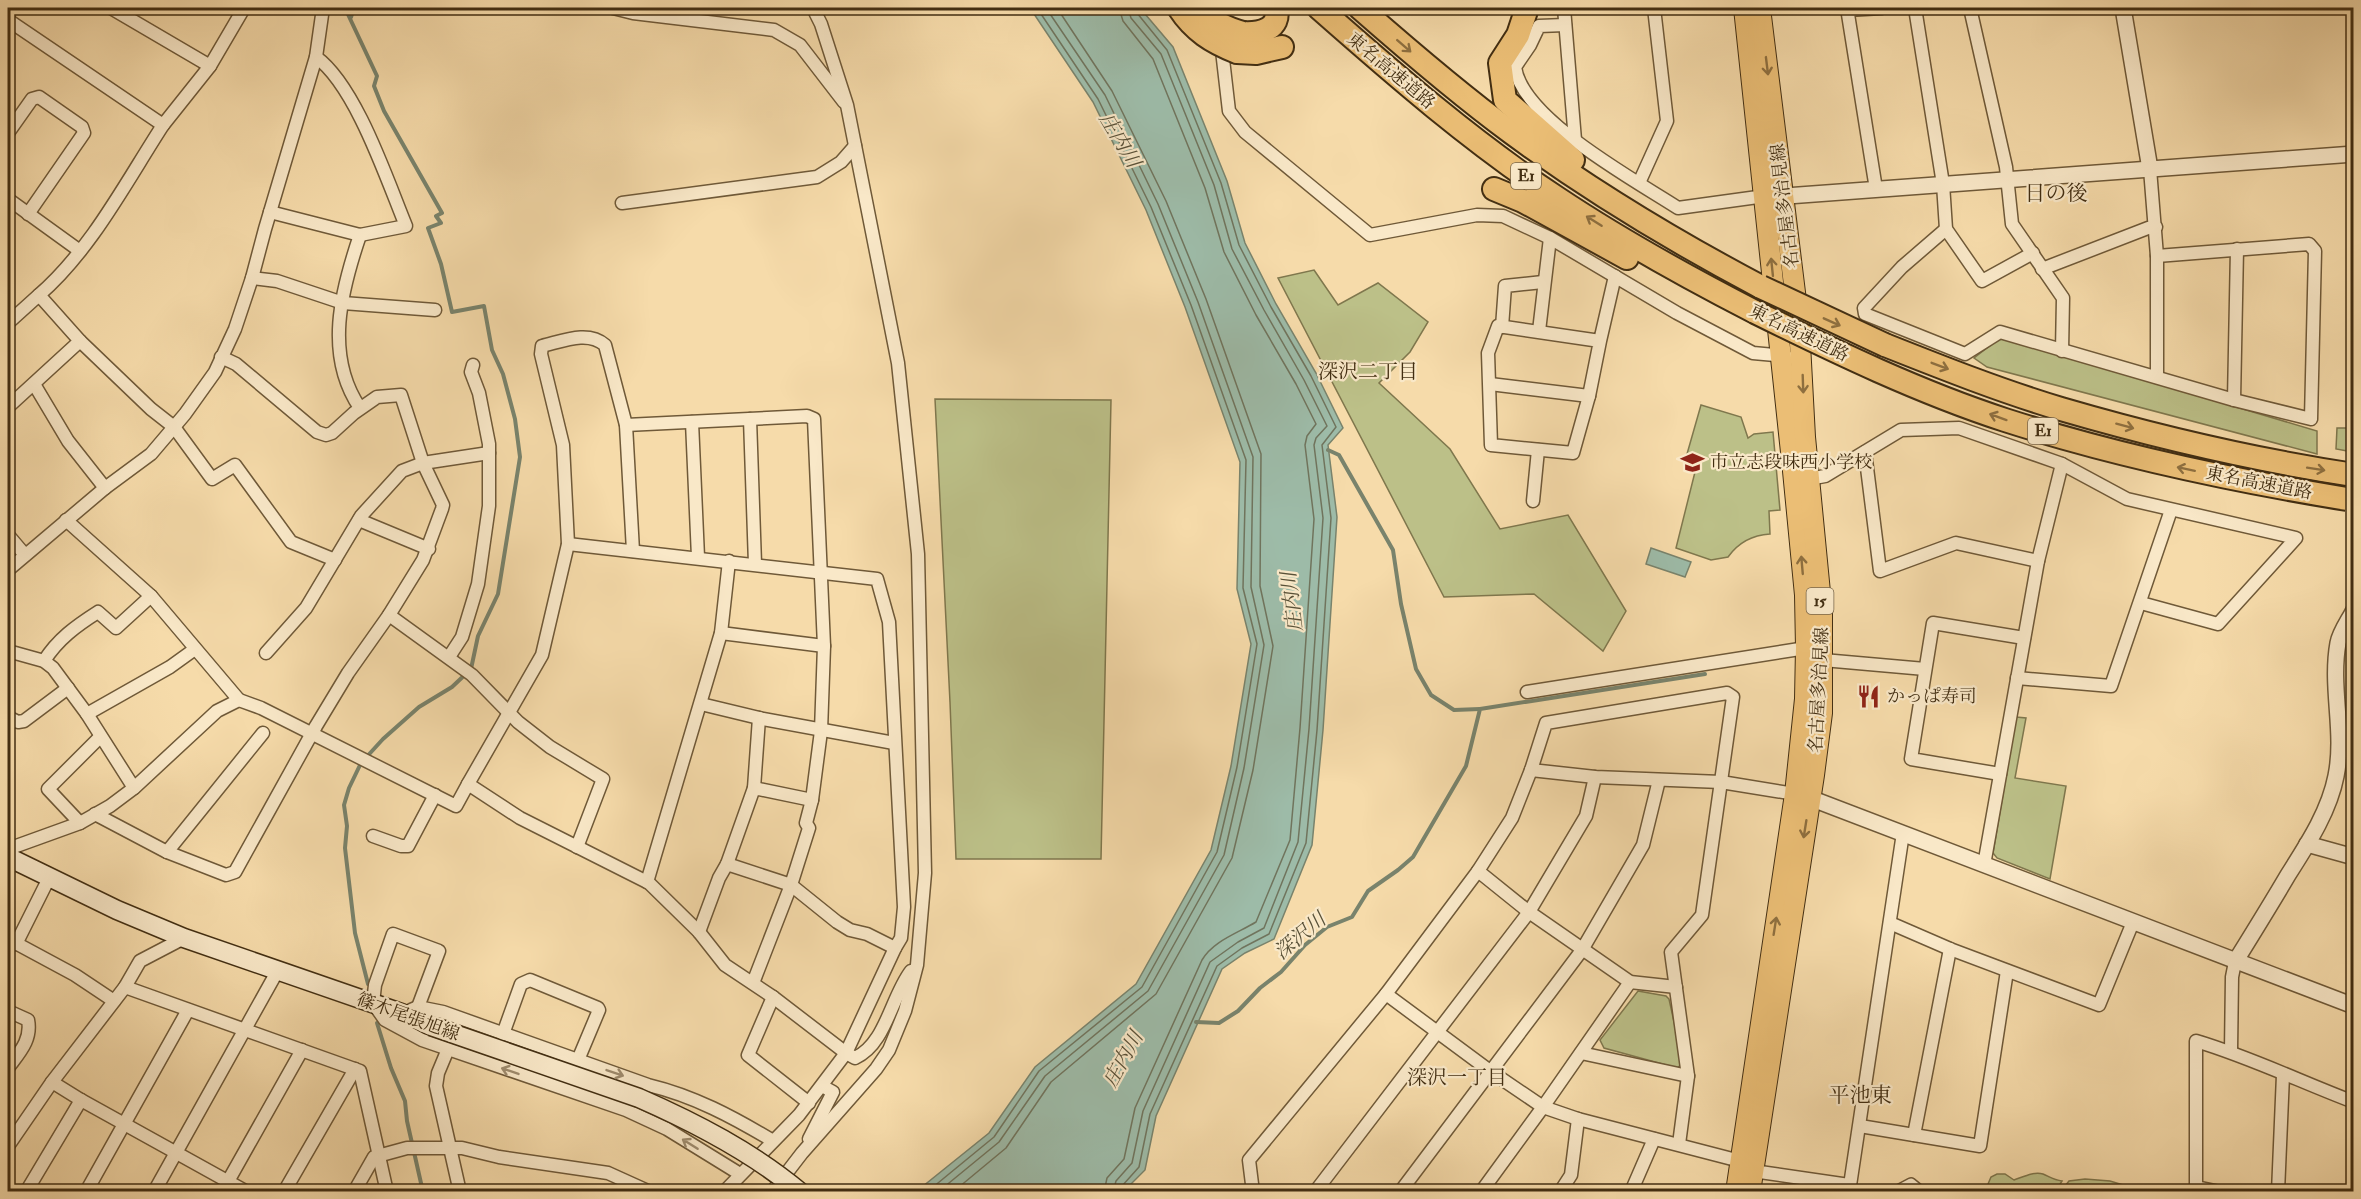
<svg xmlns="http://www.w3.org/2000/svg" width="2361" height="1199" font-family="'IM FELL Double Pica','Noto Serif JP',serif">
<rect width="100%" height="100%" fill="#f6dbaa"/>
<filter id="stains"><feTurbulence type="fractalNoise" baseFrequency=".00333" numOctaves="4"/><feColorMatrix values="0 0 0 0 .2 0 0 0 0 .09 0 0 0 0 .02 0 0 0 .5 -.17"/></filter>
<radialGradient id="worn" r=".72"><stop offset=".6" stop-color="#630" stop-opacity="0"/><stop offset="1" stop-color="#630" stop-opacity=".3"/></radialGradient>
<g fill="#bcc088" stroke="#7f774d" stroke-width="1.5">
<path d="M1314,270L1338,305L1378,283L1428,322L1410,352L1379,383L1450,449L1500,529L1568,515L1626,611L1603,651L1534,594L1444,597L1278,278Z"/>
<path d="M2004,338L2317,431V454L1987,367L1974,358L1996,341Z"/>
<path d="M935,399L1111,400L1101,859H956L950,702Z"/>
<path d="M1701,405L1741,417L1748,438L1754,434L1773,432L1780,510L1769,511L1770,534C1752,535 1738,543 1728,557L1711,560L1676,548L1697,464L1685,461Z"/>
<path d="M2337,428H2353V452L2336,449Z"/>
<path d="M2016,717L2026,718L2015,778L2066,786L2050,879L1997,858L1993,853Z"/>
<path d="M1638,991L1666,996L1669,999L1683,1063L1677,1068L1604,1048L1600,1040Z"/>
<path d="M1997,1174H2005L2014,1180C2023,1177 2034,1171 2043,1174C2050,1177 2054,1180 2062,1181L2059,1186L2049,1190L2008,1191L1988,1184L1991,1177Z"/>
<path d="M2085,1179L2110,1181L2143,1191H2061L2069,1181Z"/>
</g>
<g fill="#9dbba8" stroke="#79836c" stroke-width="1.5">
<path d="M1030,8H1140L1173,47L1227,181L1245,243L1276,304L1316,373L1343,428L1328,445L1337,517L1323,730L1312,845L1274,939L1245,953L1222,969L1156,1116L1145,1170L1124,1191H917L989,1133L1035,1067L1136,984L1211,850L1231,766L1251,644L1237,589L1240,462L1185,307L1146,210L1093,102Z"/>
<path d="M1651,548L1691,562L1685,577L1646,564Z"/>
</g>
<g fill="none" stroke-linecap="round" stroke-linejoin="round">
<g stroke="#70745d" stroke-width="1.5">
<path d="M927,1192L994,1137L1039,1071L1142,987L1217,852L1237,767L1257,644L1243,588L1246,460L1191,305L1151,207L1098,99L1037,8"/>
<path d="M938,1192L999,1142L1045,1076L1148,991L1224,855L1244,768L1264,645L1251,587L1253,457L1198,302L1158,204L1105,95L1046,8"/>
<path d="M953,1192L1006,1148L1051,1082L1156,994L1232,858L1253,770L1273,646L1260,586L1261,454L1206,299L1166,201L1112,91L1057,8"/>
<path d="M1104,1192L1107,1178L1124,1159L1135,1108L1202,960C1213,941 1238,933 1256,922L1290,840L1300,728L1314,519L1305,445L1307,436L1316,424L1296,384L1256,315L1224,252L1205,188L1153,59L1123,21L1119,8"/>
<path d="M1113,1192L1116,1181L1132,1163L1143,1111L1210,962L1238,942L1264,928L1298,842L1309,729L1323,518L1314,445L1316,438L1327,426L1304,380L1264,310L1232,249L1214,185L1161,54L1131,18L1128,8"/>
<path d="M1120,1192L1122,1186L1139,1167L1150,1114L1217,966L1242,948L1269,934L1306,843L1317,730L1331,518L1322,445L1336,427L1311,376L1271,307L1239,245L1221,183L1167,50L1137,13L1136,8"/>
</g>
<g stroke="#79836c" stroke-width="4">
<path d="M345,8L377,76L374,86L384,111L442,213L436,216L441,223L428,228L441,264L452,312L484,306L492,350L503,374L515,419L520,457L498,594L478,636L471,669L452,687L419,707L383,739L361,763L349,788L344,805L347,826L345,848L355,933L368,984"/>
<path d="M360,8L376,10L379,8"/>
<path d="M351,17L354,8"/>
<path d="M1328,450L1339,455L1393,550L1401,604L1416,669L1431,695L1454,710L1480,709"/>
<path d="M1196,1022L1219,1023L1238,1011L1260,988L1281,972L1305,945L1327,927L1352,917L1368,891L1398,870L1413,857L1466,766L1480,709L1705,674"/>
<path d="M377,1023L391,1068L405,1101L407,1121L423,1192"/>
</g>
<defs>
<path id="pedestrian" d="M1894,1192L1911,1183L1922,1192"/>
<g id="minor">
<path d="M111,8L210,66"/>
<path d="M613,8L633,13L774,30L800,45L844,102"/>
<path d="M1564,8L1575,140"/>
<path d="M1847,8L1876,189"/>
<path d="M1915,8L1943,184L1946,229L1982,281L2033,253"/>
<path d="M1970,8L2006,167L2012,224L2063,298L2062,351"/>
<path d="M8,9V8"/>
<path d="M1848,10L1882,8"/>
<path d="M8,20L163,125L210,66L244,8"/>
<path d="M1565,25L1539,26L1530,45L1515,67C1522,119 1635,180 1678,208L1765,196"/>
<path d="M1221,42L1229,111L1245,132L1370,235L1477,215L1503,216L1550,238L1677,313L1753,353L1786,356"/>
<path d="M8,133L32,99L39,97L82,127L84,133L28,214"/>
<path d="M2150,169L2157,256V377"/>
<path d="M1639,183L1667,121L1654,8"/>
<path d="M8,199L80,251"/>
<path d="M622,203L817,177L841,162L855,146"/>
<path d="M270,212L360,235L406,226C387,180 356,86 316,57"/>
<path d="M1946,229L1902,267L1864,308L1865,314L1965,354L2000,332L2234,400L2311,419L2315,251L2309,244L2157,256"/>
<path d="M360,235C341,291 324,355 360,408"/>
<path d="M2042,269L2148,228L2156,227"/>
<path d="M252,278L277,281L343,303L435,310"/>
<path d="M39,295C91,250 126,182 163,125"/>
<path d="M8,323L39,295L80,341L8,407"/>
<path d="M1502,327L1505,286L1543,282"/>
<path d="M1539,331L1550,238"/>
<path d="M80,341L151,409L174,427L212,479L235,465L291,542L335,560"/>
<path d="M1600,341L1589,396L1573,453L1491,445L1488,353L1498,326L1600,341L1615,276"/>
<path d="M34,384L68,441L105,488"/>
<path d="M1490,384L1589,396"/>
<path d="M2234,400L2237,249"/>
<path d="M750,419L755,564"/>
<path d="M692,422L698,557"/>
<path d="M626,425L807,416L814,419L824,646L821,731L812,800"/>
<path d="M1865,452L1880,571L1956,543L2038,561"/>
<path d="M1809,479L1825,476L1901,430L1959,428L2062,464L2127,499L2296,538L2218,624L2141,603"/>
<path d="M1533,501L1538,450"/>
<path d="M66,520L151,596L239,700"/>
<path d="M359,520L429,549"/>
<path d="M8,535L25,555"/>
<path d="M568,544L877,579L889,622L904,907L901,938L895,948"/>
<path d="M8,570L105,488L151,454L185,414L215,372L235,329L252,278L265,229L316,57L323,8"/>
<path d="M389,615L472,675L518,722L550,747L603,779L577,847"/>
<path d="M721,633L824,646"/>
<path d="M8,651L44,661L53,668L87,714L134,788"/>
<path d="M266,653L306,608L361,516L402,471L423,463L489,453"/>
<path d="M449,657L462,637L478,584L489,506V444L479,393L471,372L473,365"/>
<path d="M1823,660L1925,669"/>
<path d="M44,661C58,639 76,626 98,612L116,628L151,596"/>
<path d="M2017,678L2111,686L2171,510"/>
<path d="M1527,692L1806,648"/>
<path d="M701,704L763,719L894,743"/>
<path d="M87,714L170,667L195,649"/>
<path d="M8,723L12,719L18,722L24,721L68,688"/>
<path d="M1531,770L1595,777L1721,782L1801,795"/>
<path d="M2000,774L1911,759L1933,623L2024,638"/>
<path d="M468,784L542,655L568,544L563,445L541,354L542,346C563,341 588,330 605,345L626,425L633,551"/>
<path d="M754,788L759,718"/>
<path d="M95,814L167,852L226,875L235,872L316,726L348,673L389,615L423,560L442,509L443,505L423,463L401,395L377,397L354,413L332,433L326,435L317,432L236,364L221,357"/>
<path d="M80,823L48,789L100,737"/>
<path d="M373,836L401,846H408L435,795"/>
<path d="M8,849L80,823L110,806L134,788L217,711L239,700L261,708L456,806L468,784L520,818L649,883L699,932L725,965L773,997L846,1053L855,1058C886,1044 891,997 911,971"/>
<path d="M167,852L263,733"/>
<path d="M727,864L754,788L812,800L806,823L809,828L791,885L753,983"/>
<path d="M1984,865L2038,561L2062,464"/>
<path d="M1478,871L1529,912L1630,982L1676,987"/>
<path d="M647,882L721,633L729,561"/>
<path d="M1890,923L1950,949L2099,1005L2133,922"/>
<path d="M699,932L719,878L727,864L791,885L837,922L850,930L867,934L895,948L846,1053L799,1115L724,1192"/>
<path d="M10,940L75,975L114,1001"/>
<path d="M16,944L49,878"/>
<path d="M125,987L360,1071L387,1192"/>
<path d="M1386,994L1490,1071L1543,1107L1578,1119L1740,1161"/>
<path d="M773,997L748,1055L809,1103"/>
<path d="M418,1007L439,951L393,934L375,985L373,1003L385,1020L422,1040L626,1110L667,1129L740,1174"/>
<path d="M411,1010L418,1007L443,1012L648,1085C694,1096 733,1117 773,1141"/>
<path d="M8,1011L28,1020C32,1040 19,1053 8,1068"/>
<path d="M503,1034L521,984L530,980L598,1008L599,1010L578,1060"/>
<path d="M448,1049L438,1073L436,1086L460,1192"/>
<path d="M2231,1051L2232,977L2235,962"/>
<path d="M1581,1053L1688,1076"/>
<path d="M52,1082L81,1100L247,1192"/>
<path d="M1860,1126L1980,1146L2007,971"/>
<path d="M1914,1135L1950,949"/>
<path d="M809,1139L833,1092L822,1086"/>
<path d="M8,1146L52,1082L125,987L140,961L184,938"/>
<path d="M1753,1171L1849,1185"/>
<path d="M26,1192L81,1100"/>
<path d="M86,1192L188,1010"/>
<path d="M154,1192L278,970"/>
<path d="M222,1192L302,1050"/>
<path d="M284,1192L355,1069"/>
<path d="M354,1192L374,1157L407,1148H462L499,1157L608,1173L650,1192"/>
<path d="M772,1192L802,1153L876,1069L889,1050L905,1011L917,965L925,873L918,554L898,363L847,105L821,24L813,8"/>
<path d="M1253,1192L1249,1160L1386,994L1478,871L1512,818L1531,770L1546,723L1727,693L1733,697L1702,915L1671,952L1688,1076L1679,1144"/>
<path d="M1315,1192L1529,912L1586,816L1595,777"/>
<path d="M1400,1192L1582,950L1643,845L1659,780"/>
<path d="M1481,1192L1543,1107L1630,982"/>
<path d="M1560,1192L1571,1175L1578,1119"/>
<path d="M1631,1192L1654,1139"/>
<path d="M1849,1192L1903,833"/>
<path d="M2220,1192L2196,1187V1041C2250,1057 2301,1082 2354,1102"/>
<path d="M2278,1192L2283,1075"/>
</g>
<g id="tertiary">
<path d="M2123,8L2150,169"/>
<path d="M1773,197L2354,154"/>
<path d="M1810,798L2354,1006"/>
<path d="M2307,844L2354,857"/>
<path d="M2235,962C2253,933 2271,904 2288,875C2307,845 2329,812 2336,776C2345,732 2330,688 2338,643C2340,632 2349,620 2354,610"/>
</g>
<path id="secondary" d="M8,857L117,910L184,938L401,1013L431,1026"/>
<g id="primary">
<path d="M1736,1192L1795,794L1805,699L1806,648L1805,595L1793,471L1744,8"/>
<path d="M1750,1192L1814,775L1822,713V613L1805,437L1799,325L1760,8"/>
</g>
<g id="motorway">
<path d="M1319,8C1395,75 1472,142 1557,198C1620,240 1687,277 1755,312"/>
<path d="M1360,8C1409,51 1459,94 1512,133C1591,191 1674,241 1761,287"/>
<path d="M1527,8L1518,35L1500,63L1505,100L1573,160"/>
<path d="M1243,33C1260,34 1281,29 1276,8"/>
<path d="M1237,52L1256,53L1282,47"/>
<path d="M1494,189L1523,201L1627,258"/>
<path d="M1885,345C1943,368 2001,391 2061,409C2157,437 2255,460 2354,475"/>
</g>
</defs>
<use href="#pedestrian" stroke="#6f5938" stroke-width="12"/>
<use href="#minor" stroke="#6f5938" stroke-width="15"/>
<use href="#tertiary" stroke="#6f5938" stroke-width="18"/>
<use href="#secondary" stroke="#422e12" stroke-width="21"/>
<use href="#primary" stroke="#422e12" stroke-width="22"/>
<use href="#motorway" stroke="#422e12" stroke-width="26"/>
<use href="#pedestrian" stroke="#f9e8c8" stroke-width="9"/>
<use href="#minor" stroke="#f9e8c8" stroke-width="12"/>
<use href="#tertiary" stroke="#f9e8c8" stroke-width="15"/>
<use href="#secondary" stroke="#f9e8c8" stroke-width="18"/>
<use href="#primary" stroke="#ebbe75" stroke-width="20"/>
<use href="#motorway" stroke="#ebbe75" stroke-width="22"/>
<defs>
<path id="secondary-bridge" d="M431,1026L639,1098C696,1123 752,1152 800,1192"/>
<g id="motorway-bridge">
<path d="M1179,8C1194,31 1212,42 1237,52"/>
<path d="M1199,8C1212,22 1226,28 1243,33"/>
<path d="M1761,287L1885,345"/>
<path d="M1755,312C1836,352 1919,392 2005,420C2117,456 2231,480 2347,499"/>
</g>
</defs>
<use href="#secondary-bridge" stroke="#422e12" stroke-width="21" stroke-linecap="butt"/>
<use href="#motorway-bridge" stroke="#422e12" stroke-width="26" stroke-linecap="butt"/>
<use href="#secondary-bridge" stroke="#f9e8c8" stroke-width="18"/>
<use href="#motorway-bridge" stroke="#ebbe75" stroke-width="22"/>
</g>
<defs><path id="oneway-shaft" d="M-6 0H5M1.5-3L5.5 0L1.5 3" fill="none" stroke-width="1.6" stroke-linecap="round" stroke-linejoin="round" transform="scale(1.5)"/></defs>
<g stroke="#8e6f3f">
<use href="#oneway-shaft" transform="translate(1404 46) rotate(41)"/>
<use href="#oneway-shaft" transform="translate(1767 66) rotate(83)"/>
<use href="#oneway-shaft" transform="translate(1594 221) rotate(-148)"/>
<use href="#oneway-shaft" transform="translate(1772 267) rotate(-96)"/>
<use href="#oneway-shaft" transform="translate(1832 322) rotate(24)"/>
<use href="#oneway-shaft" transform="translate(1940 366) rotate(21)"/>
<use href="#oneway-shaft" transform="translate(1803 384) rotate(88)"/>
<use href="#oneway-shaft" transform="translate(1998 417) rotate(-160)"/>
<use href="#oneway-shaft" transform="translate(2125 426) rotate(15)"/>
<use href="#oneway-shaft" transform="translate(2186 469) rotate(-168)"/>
<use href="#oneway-shaft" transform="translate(2316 469) rotate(9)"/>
<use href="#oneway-shaft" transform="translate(1802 565) rotate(-95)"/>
<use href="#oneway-shaft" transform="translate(1805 829) rotate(99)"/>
<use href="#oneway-shaft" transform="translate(1775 926) rotate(-81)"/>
</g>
<g stroke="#9e8b6d">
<use href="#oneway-shaft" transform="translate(510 1071) rotate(-161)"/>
<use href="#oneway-shaft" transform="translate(615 1073) rotate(19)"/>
<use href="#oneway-shaft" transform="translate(690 1144) rotate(-148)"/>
</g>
<defs>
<symbol id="school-bare" viewBox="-9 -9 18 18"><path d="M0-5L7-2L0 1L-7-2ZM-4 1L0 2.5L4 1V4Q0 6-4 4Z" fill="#8f2418" stroke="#f9e8c8" stroke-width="2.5" paint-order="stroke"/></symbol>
<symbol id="restaurant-bare" viewBox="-9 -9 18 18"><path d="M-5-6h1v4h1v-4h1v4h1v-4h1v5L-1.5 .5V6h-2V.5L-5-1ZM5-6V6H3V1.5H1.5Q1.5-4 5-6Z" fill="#8f2418" stroke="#f9e8c8" stroke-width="2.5" paint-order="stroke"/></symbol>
</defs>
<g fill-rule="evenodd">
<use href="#school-bare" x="1676" y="446" width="33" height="33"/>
<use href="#restaurant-bare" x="1852" y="680" width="33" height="33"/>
</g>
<g text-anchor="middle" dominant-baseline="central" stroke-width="4.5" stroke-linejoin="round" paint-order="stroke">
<g fill="#f9e8c8" stroke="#796649" stroke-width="1.5">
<rect x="1511" y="163" width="30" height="26" rx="4.5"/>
<rect x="2028" y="418" width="30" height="26" rx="4.5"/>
<rect x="1806.5" y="588" width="27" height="26" rx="4.5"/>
</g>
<g font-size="16" font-weight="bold" fill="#422e12">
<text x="1526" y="176">E1</text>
<text x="2043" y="431">E1</text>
<text x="1820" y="601">15</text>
</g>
<g font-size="18" fill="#422e12" stroke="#f9e8c8">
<text transform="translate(1391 71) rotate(40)">東名高速道路</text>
<text transform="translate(1785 206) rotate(-97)">名古屋多治見線</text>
<text transform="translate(1799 333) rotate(26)">東名高速道路</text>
<text transform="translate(2259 483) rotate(11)">東名高速道路</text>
<text transform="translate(1819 690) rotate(-87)">名古屋多治見線</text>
<text transform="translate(408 1017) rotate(20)">篠木尾張旭線</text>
</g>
<g font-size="18" fill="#422e12" stroke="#f9e8c8" text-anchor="start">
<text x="1710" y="462">市立志段味西小学校</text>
<text x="1887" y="696">かっぱ寿司</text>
</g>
<g font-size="20" font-style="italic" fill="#595138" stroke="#f9e8c8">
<text transform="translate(1120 140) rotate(59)">庄内川</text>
<text transform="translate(1292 602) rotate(-97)">庄内川</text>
<text transform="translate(1300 936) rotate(-40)">深沢川</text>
<text transform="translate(1123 1059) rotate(-61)">庄内川</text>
</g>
<g font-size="20" fill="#422e12" stroke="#f9e8c8">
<text x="1368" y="371">深沢二丁目</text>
<text x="1457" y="1077">深沢一丁目</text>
</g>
<g font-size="21" fill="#422e12" stroke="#f9e8c8">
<text x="2056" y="193">日の後</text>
<text x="1860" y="1095">平池東</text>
</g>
</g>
<rect width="2361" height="1199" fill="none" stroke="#f6dbaa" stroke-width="30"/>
<rect x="9" y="9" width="2343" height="1181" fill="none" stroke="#422e12" stroke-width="3"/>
<rect x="15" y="15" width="2331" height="1169" fill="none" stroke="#422e12" stroke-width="1.5"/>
<rect width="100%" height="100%" filter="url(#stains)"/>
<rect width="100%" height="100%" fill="url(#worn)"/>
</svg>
